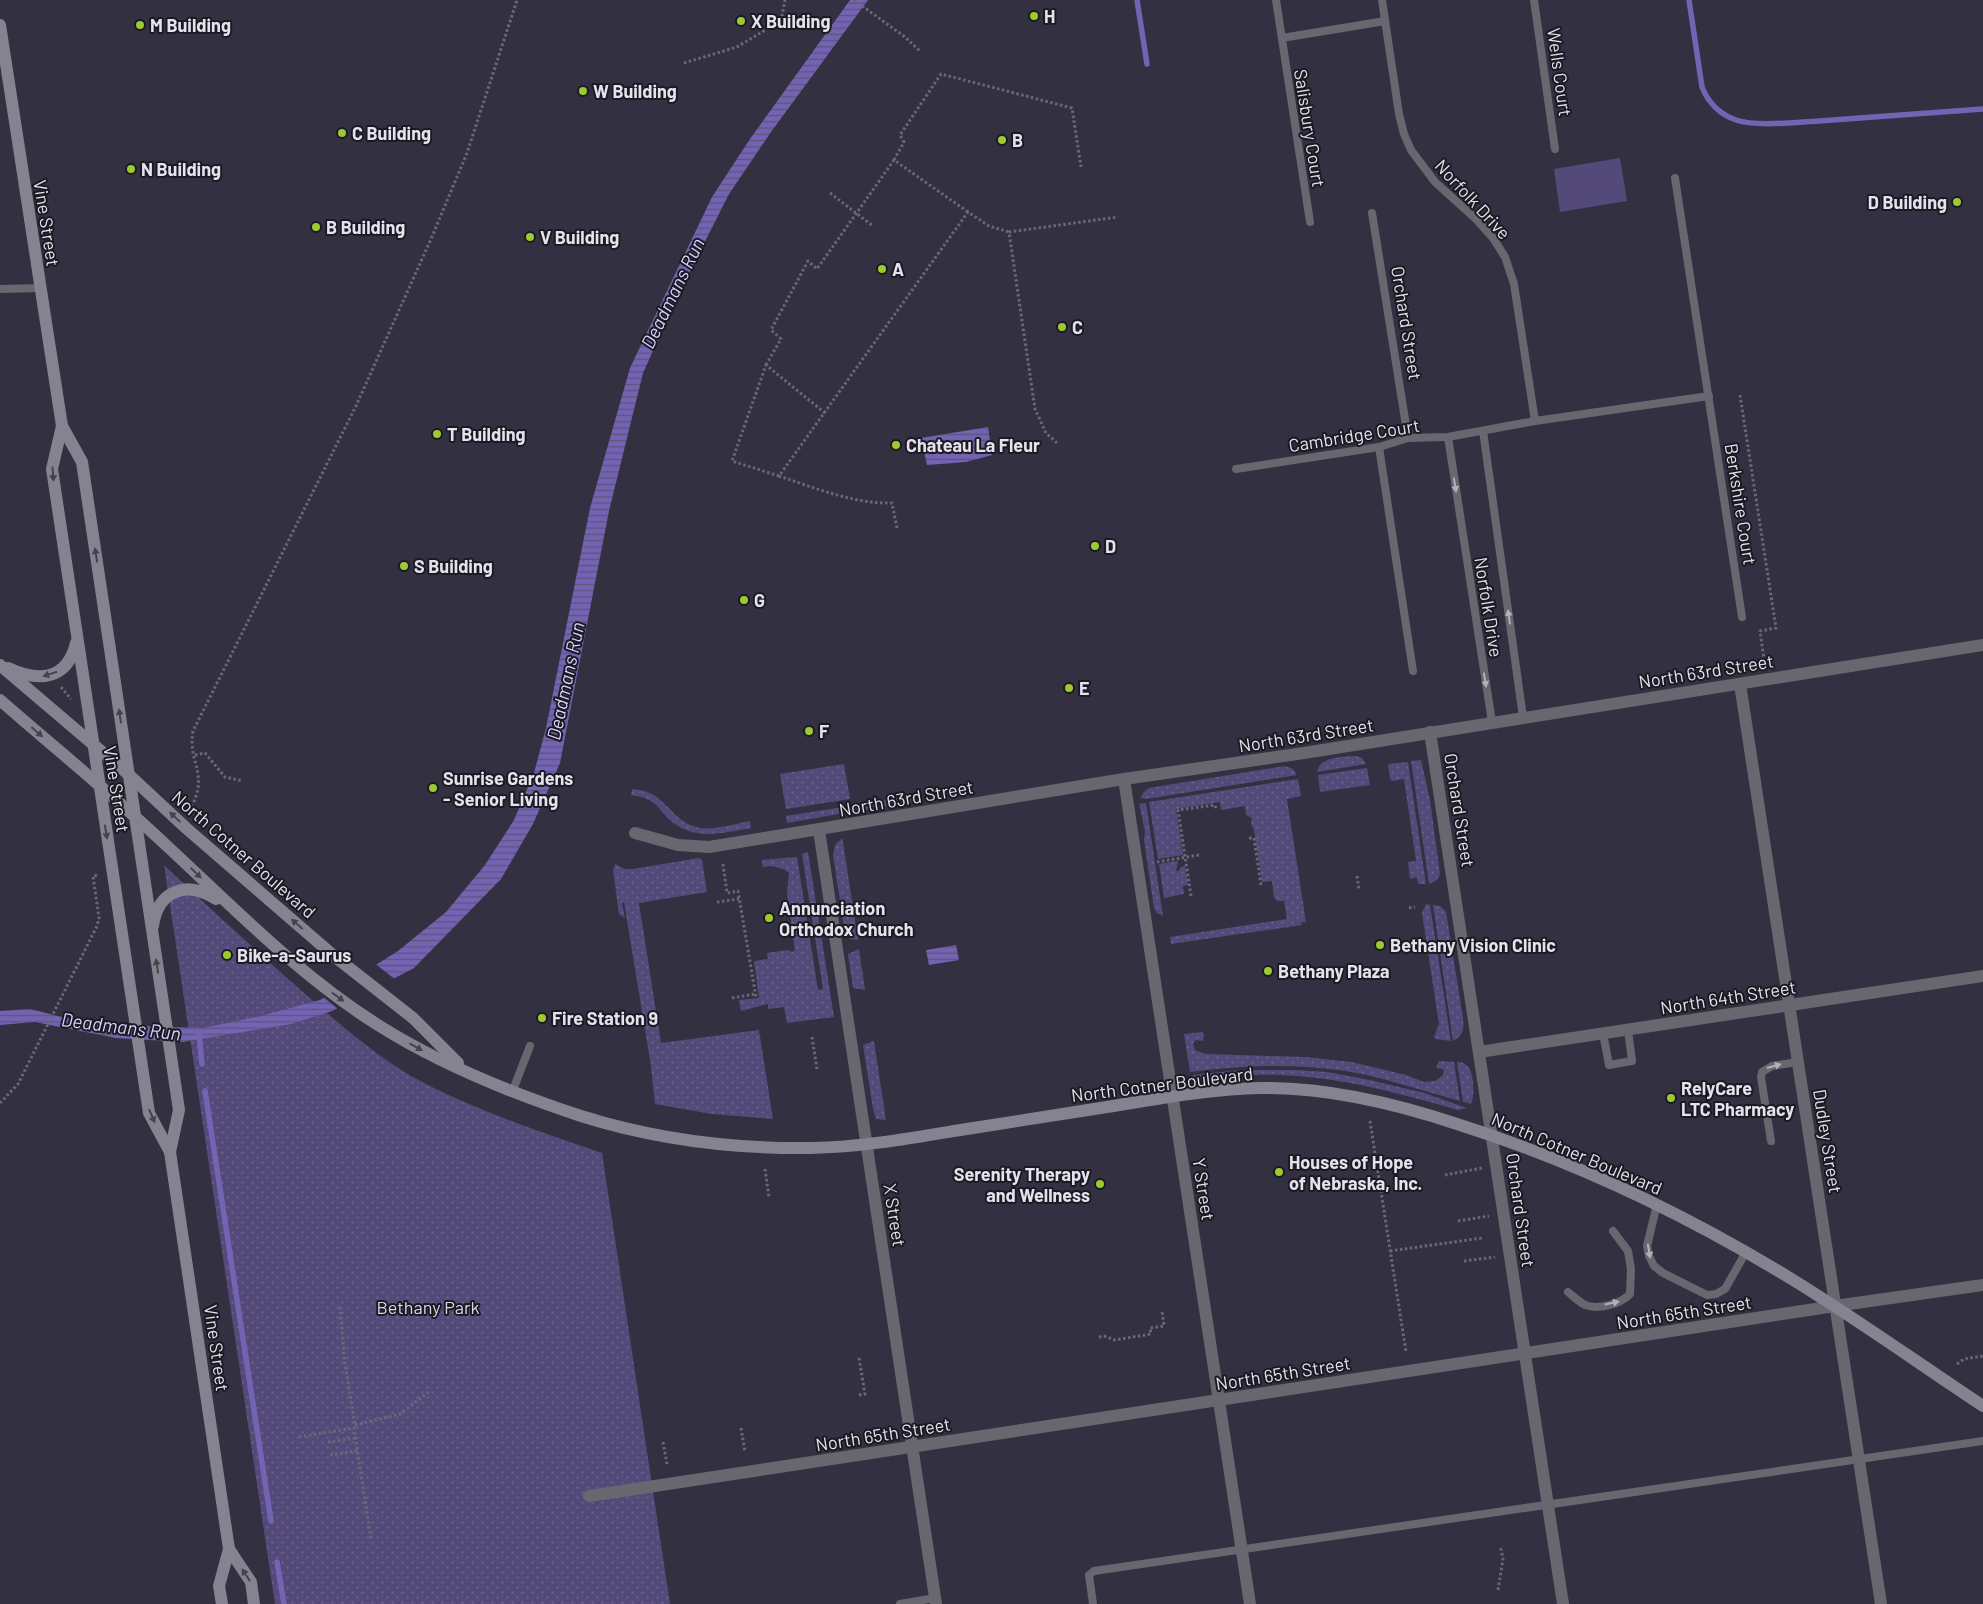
<svg xmlns="http://www.w3.org/2000/svg" width="1983" height="1604" font-family="Barlow,sans-serif">
<defs>
<pattern id="green-dots" width="8" height="8" patternUnits="userSpaceOnUse" patternTransform="scale(1.25)"><rect width="8" height="8" fill="#534a7a"/><path d="M2 2h.1M6 6h.1" fill="none" stroke="#6c648d" stroke-width="1.8" stroke-linecap="round"/></pattern>
<pattern id="water-rules" width="6" height="5" patternUnits="userSpaceOnUse" patternTransform="scale(1.25)"><rect width="6" height="5" fill="#7463b2"/><path d="M0 2.5h6" fill="none" stroke="#5c547c"/></pattern>
</defs>
<rect width="100%" height="100%" fill="#333041"/>
<g fill="url(#green-dots)">
<path d="M1356,756L1362,758L1366,764L1317,772C1320,756 1343,757 1356,756Z"/>
<path d="M1421,760L1430,800L1440,874L1437,880L1429,884L1411,761Z"/>
<path d="M1408,762L1426,884H1418L1417,877L1410,879L1408,862L1416,861L1404,779L1392,781L1390,779L1388,764Z"/>
<path d="M844,764L850,799L786,809L780,774Z"/>
<path d="M1285,766L1293,769L1297,775L1146,799L1140,798L1144,792L1149,788Z"/>
<path d="M1367,768L1370,785L1320,792L1318,775Z"/>
<path d="M1298,779L1301,796L1287,799L1306,922H1301L1302,925L1171,944L1170,937L1287,919L1284,901H1278L1274,898L1272,881L1262,882L1254,830L1251,824L1252,818L1246,815L1245,806L1221,810L1220,802L1176,809L1183,855L1158,859L1149,802Z"/>
<path d="M632,789C668,791 669,822 700,828C716,830 734,824 750,821L751,828C726,832 701,840 678,826C658,814 662,799 631,795Z"/>
<path d="M919,794L918,796L913,802L854,812L853,806Z"/>
<path d="M1146,803L1163,916L1157,913L1154,908L1144,840L1145,831L1139,804Z"/>
<path d="M849,806L850,812L787,823L786,816Z"/>
<path d="M842,838L843,842L858,940L850,939L848,934H845L833,855L835,845Z"/>
<path d="M808,852L834,1017L787,1023L784,1007L768,1009V1004L741,1011L739,1000L759,998L754,961L768,959L767,953L788,950L792,952L795,950L787,893L789,873C783,867 770,865 763,867L762,860L797,857L818,990L823,989L802,854Z"/>
<path d="M699,858L702,860L707,892L639,903L661,1043L759,1030L773,1119L712,1114L655,1104L651,1066L624,902L622,903L625,918L619,914L613,870L615,864L625,869H633Z"/>
<path d="M1178,861L1176,871H1179L1181,867L1185,866L1188,885L1183,886L1184,894L1164,898L1159,864Z"/>
<path d="M164,865C210,909 257,951 304,993C341,1025 379,1059 422,1082C480,1112 542,1132 602,1153L670,1604H275Z"/>
<path d="M1426,904L1430,905L1451,1041L1435,1039L1434,1037L1439,1024L1422,913Z"/>
<path d="M1433,905L1440,906L1446,912L1463,1018C1464,1028 1464,1035 1453,1041Z"/>
<path d="M859,949L865,990L853,988L848,954Z"/>
<path d="M1201,1032L1204,1034L1203,1041L1196,1040L1193,1043L1195,1050L1205,1054L1305,1057L1351,1062L1406,1075L1424,1082L1435,1081L1443,1075L1444,1070L1436,1067L1439,1061L1454,1062L1460,1101C1434,1094 1409,1086 1383,1079C1320,1062 1254,1064 1190,1072L1184,1034Z"/>
<path d="M874,1041L886,1120L876,1119L873,1109L863,1045Z"/>
<path d="M1457,1062C1462,1062 1465,1063 1468,1067C1474,1073 1475,1097 1471,1104L1463,1102Z"/>
<path d="M1240,1070H1295L1327,1072L1370,1080L1424,1093L1467,1108L1458,1110C1370,1085 1294,1065 1202,1080L1191,1077L1194,1075Z"/>
</g>
<path fill="#534a7a" d="M1620,158L1627,201L1560,212L1554,169Z"/>
<g fill="url(#water-rules)">
<path d="M850,0H868L771,132L729,194L680,291L643,373L609,511L560,763L533,824L501,879L414,968L332,1011L291,1024L183,1042L116,1038L35,1022L0,1025V1011L30,1009L70,1019L112,1025L203,1028L261,1016L320,1000L398,951L446,912L485,865L514,820L534,773L546,728L590,508L630,368L712,197L750,139Z"/>
<path d="M988,427L992,455L966,462L927,465L921,438Z"/>
<path d="M956,945L959,960L929,965L926,950Z"/>
</g>
<path fill="#333041" d="M374,963L396,980L339,1010L322,996Z"/>
<g fill="none" stroke-linecap="round" stroke-linejoin="round">
<g stroke="#7463b2" stroke-width="5.5">
<path d="M1137,0L1147,64"/>
<path d="M1689,0L1702,87C1708,102 1719,114 1736,120C1757,127 1797,122 1819,121C1874,117 1929,113 1983,109"/>
<path d="M199,1034L202,1064"/>
<path d="M205,1091L271,1521"/>
<path d="M277,1562L284,1604"/>
</g>
<g stroke="#6a6877" stroke-width="3" stroke-dasharray="2.5 2.5" stroke-linecap="butt">
<path d="M854,0L905,37L921,52"/>
<path d="M684,63L737,47L777,23L782,16L785,0"/>
<path d="M894,160L904,142L900,135L941,74L1072,108L1081,167"/>
<path d="M830,193L873,226"/>
<path d="M766,365L781,339L771,330L808,261L817,269L894,160L968,212"/>
<path d="M1740,395L1776,628L1760,631L1764,659"/>
<path d="M1057,443L1046,433L1035,409L1009,232L1118,217"/>
<path d="M779,476L732,461L766,365L825,413"/>
<path d="M897,528L892,503C854,504 815,488 779,476L968,212L989,226L1009,232"/>
<path d="M61,687L71,699"/>
<path d="M195,755L205,753L225,777L243,781"/>
<path d="M189,811C211,774 187,763 193,731L356,406L431,239L467,153L517,0"/>
<path d="M1249,838H1254L1261,885"/>
<path d="M1157,862L1199,855"/>
<path d="M723,864L727,893L738,891L756,997"/>
<path d="M1357,876L1359,889"/>
<path d="M1191,896L1178,810L1215,805L1216,810"/>
<path d="M717,902L739,899"/>
<path d="M1409,908L1415,907"/>
<path d="M732,998L755,994"/>
<path d="M812,1037L817,1069"/>
<path d="M0,1103L18,1084L97,926L99,918L93,876L98,875"/>
<path d="M1370,1121L1406,1352"/>
<path d="M765,1169L769,1197"/>
<path d="M1445,1175L1482,1168"/>
<path d="M1458,1221L1489,1216"/>
<path d="M1390,1251L1482,1238"/>
<path d="M1464,1261L1495,1257"/>
<path d="M340,1307L345,1364L355,1425"/>
<path d="M1099,1337L1104,1336L1115,1340L1151,1334L1150,1328L1164,1326L1162,1311"/>
<path d="M1957,1364L1964,1359L1983,1356"/>
<path d="M859,1395L865,1394L859,1358"/>
<path d="M355,1425L400,1414L430,1391"/>
<path d="M741,1428L745,1452"/>
<path d="M299,1437L354,1428L371,1539"/>
<path d="M328,1442L355,1438"/>
<path d="M663,1442L667,1464"/>
<path d="M330,1455L357,1451"/>
<path d="M1498,1590L1503,1559L1501,1549L1503,1546"/>
</g>
<g stroke="#68676f" stroke-width="8">
<path d="M1276,0L1310,222"/>
<path d="M1382,0L1399,114L1404,134L1411,150L1435,182L1476,219L1493,238L1505,257L1514,284L1535,421"/>
<path d="M1534,0L1555,149"/>
<path d="M1282,38L1385,21"/>
<path d="M1675,178L1742,617"/>
<path d="M1372,213L1408,438"/>
<path d="M0,289L40,288"/>
<path d="M1483,431L1523,717"/>
<path d="M1448,437L1492,722"/>
<path d="M1379,447L1413,671"/>
<path d="M1236,469L1379,447L1408,438L1448,437L1535,421L1709,396"/>
<path d="M1603,1033L1609,1065L1632,1061L1628,1030"/>
<path d="M513,1090L530,1046"/>
<path d="M1771,1141L1761,1077L1762,1072L1772,1066L1798,1062"/>
<path d="M1657,1204L1647,1246L1649,1256L1654,1266L1663,1273L1707,1295L1716,1294L1725,1289L1746,1252"/>
<path d="M1568,1292C1573,1296 1579,1302 1585,1305C1598,1310 1621,1304 1630,1294L1631,1269L1628,1251L1613,1231"/>
<path d="M900,1604L935,1598"/>
<path d="M1093,1604L1089,1575L1094,1571L1983,1441"/>
</g>
<g stroke="#68676f" stroke-width="12">
<path d="M1740,684L1881,1604"/>
<path d="M1430,732L1563,1604"/>
<path d="M1124,779L1250,1604"/>
<path d="M819,830L936,1604"/>
<path d="M635,833L678,845L709,847L1124,779L1304,753L1983,645"/>
<path d="M1479,1052L1983,976"/>
<path d="M589,1496L1835,1306L1983,1285"/>
</g>
<g stroke="#858390" stroke-width="12">
<path d="M0,25L62,426L82,462L179,1110L170,1152L229,1549L219,1586L222,1604"/>
<path d="M62,426L52,469L149,1113L170,1152"/>
<path d="M0,665L128,774L186,828L334,956L413,1018L458,1063"/>
<path d="M8,668C38,682 67,681 76,643"/>
<path d="M0,700C56,749 113,795 167,846C235,909 300,976 378,1025C438,1063 514,1094 581,1116C654,1139 734,1149 811,1148C859,1147 906,1139 954,1131C1005,1123 1056,1115 1107,1107C1158,1099 1210,1089 1261,1088C1328,1087 1394,1103 1457,1124C1577,1162 1691,1217 1798,1283C1861,1322 1921,1365 1983,1406"/>
<path d="M153,926C158,890 187,880 216,899"/>
<path d="M229,1549L251,1582L254,1604"/>
</g>
</g>
<defs><path id="oneway-solid" d="M-6-.8H1V-3.2L6.5 0L1 3.2V.8H-6Z" transform="scale(1.25)"/></defs>
<g fill="#45434d">
<use href="#oneway-solid" transform="translate(53 474) rotate(86)"/>
<use href="#oneway-solid" transform="translate(96 555) rotate(-99)"/>
<use href="#oneway-solid" transform="translate(50 674) rotate(163)"/>
<use href="#oneway-solid" transform="translate(120 716) rotate(-98)"/>
<use href="#oneway-solid" transform="translate(37 732) rotate(41)"/>
<use href="#oneway-solid" transform="translate(175 817) rotate(-137)"/>
<use href="#oneway-solid" transform="translate(106 832) rotate(81)"/>
<use href="#oneway-solid" transform="translate(196 873) rotate(44)"/>
<use href="#oneway-solid" transform="translate(297 924) rotate(-139)"/>
<use href="#oneway-solid" transform="translate(157 966) rotate(-99)"/>
<use href="#oneway-solid" transform="translate(338 997) rotate(36)"/>
<use href="#oneway-solid" transform="translate(416 1047) rotate(29)"/>
<use href="#oneway-solid" transform="translate(152 1116) rotate(67)"/>
<use href="#oneway-solid" transform="translate(246 1575) rotate(-123)"/>
</g>
<g fill="#b2b1bb">
<use href="#oneway-solid" transform="translate(1455 485) rotate(81)"/>
<use href="#oneway-solid" transform="translate(1509 617) rotate(-98)"/>
<use href="#oneway-solid" transform="translate(1485 680) rotate(81)"/>
<use href="#oneway-solid" transform="translate(1774 1066) rotate(-15)"/>
<use href="#oneway-solid" transform="translate(1649 1251) rotate(80)"/>
<use href="#oneway-solid" transform="translate(1612 1303) rotate(-12)"/>
</g>
<g fill="#9dca31" stroke="#1b1921" stroke-width="2">
<circle cx="1034" cy="16" r="5"/>
<circle cx="741" cy="21" r="5"/>
<circle cx="140" cy="25" r="5"/>
<circle cx="583" cy="91" r="5"/>
<circle cx="342" cy="133" r="5"/>
<circle cx="1002" cy="140" r="5"/>
<circle cx="131" cy="169" r="5"/>
<circle cx="1957" cy="202" r="5"/>
<circle cx="316" cy="227" r="5"/>
<circle cx="530" cy="237" r="5"/>
<circle cx="882" cy="269" r="5"/>
<circle cx="1062" cy="327" r="5"/>
<circle cx="437" cy="434" r="5"/>
<circle cx="896" cy="445" r="5"/>
<circle cx="1095" cy="546" r="5"/>
<circle cx="404" cy="566" r="5"/>
<circle cx="744" cy="600" r="5"/>
<circle cx="1069" cy="688" r="5"/>
<circle cx="809" cy="731" r="5"/>
<circle cx="433" cy="788" r="5"/>
<circle cx="769" cy="918" r="5"/>
<circle cx="1380" cy="945" r="5"/>
<circle cx="227" cy="955" r="5"/>
<circle cx="1268" cy="971" r="5"/>
<circle cx="542" cy="1018" r="5"/>
<circle cx="1671" cy="1098" r="5"/>
<circle cx="1279" cy="1172" r="5"/>
<circle cx="1100" cy="1184" r="5"/>
</g>
<g text-anchor="middle" dominant-baseline="central" stroke-width="4" stroke-linejoin="round" paint-order="stroke">
<g font-size="18" font-weight="bold" fill="#e3e2ed" stroke="#1b1921" text-anchor="start">
<text x="1044" y="16">H</text>
<text x="751" y="21">X Building</text>
<text x="150" y="25">M Building</text>
<text x="593" y="91">W Building</text>
<text x="352" y="133">C Building</text>
<text x="1012" y="140">B</text>
<text x="141" y="169">N Building</text>
<text x="1947" y="202" text-anchor="end">D Building</text>
<text x="326" y="227">B Building</text>
<text x="540" y="237">V Building</text>
<text x="892" y="269">A</text>
<text x="1072" y="327">C</text>
<text x="447" y="434">T Building</text>
<text x="906" y="445">Chateau La Fleur</text>
<text x="1105" y="546">D</text>
<text x="414" y="566">S Building</text>
<text x="754" y="600">G</text>
<text x="1079" y="688">E</text>
<text x="819" y="731">F</text>
<text x="443" y="778">Sunrise Gardens<tspan x="443" dy="21">- Senior Living</tspan></text>
<text x="779" y="908">Annunciation<tspan x="779" dy="21">Orthodox Church</tspan></text>
<text x="1390" y="945">Bethany Vision Clinic</text>
<text x="237" y="955">Bike-a-Saurus</text>
<text x="1278" y="971">Bethany Plaza</text>
<text x="552" y="1018">Fire Station 9</text>
<text x="1681" y="1088">RelyCare<tspan x="1681" dy="21">LTC Pharmacy</tspan></text>
<text x="1289" y="1162">Houses of Hope<tspan x="1289" dy="21">of Nebraska, Inc.</tspan></text>
<text x="1090" y="1174" text-anchor="end">Serenity Therapy<tspan x="1090" dy="21">and Wellness</tspan></text>
</g>
<g font-size="18" fill="#e3e2ed" stroke="#1b1921">
<text transform="translate(1560 72) rotate(82)">Wells Court</text>
<text transform="translate(1310 128) rotate(81)">Salisbury Court</text>
<text transform="translate(1473 199) rotate(47)">Norfolk Drive</text>
<text transform="translate(47 223) rotate(81)">Vine Street</text>
<text transform="translate(1407 323) rotate(81)">Orchard Street</text>
<text transform="translate(1354 435) rotate(-9)">Cambridge Court</text>
<text transform="translate(1741 504) rotate(81)">Berkshire Court</text>
<text transform="translate(1489 607) rotate(81)">Norfolk Drive</text>
<text transform="translate(1706 671) rotate(-9)">North 63rd Street</text>
<text transform="translate(1306 735) rotate(-9)">North 63rd Street</text>
<text transform="translate(117 789) rotate(81)">Vine Street</text>
<text transform="translate(906 798) rotate(-10)">North 63rd Street</text>
<text transform="translate(1460 810) rotate(81)">Orchard Street</text>
<text transform="translate(244 854) rotate(41)">North Cotner Boulevard</text>
<text transform="translate(1728 997) rotate(-9)">North 64th Street</text>
<text transform="translate(1162 1084) rotate(-7)">North Cotner Boulevard</text>
<text transform="translate(1828 1141) rotate(81)">Dudley Street</text>
<text transform="translate(1577 1153) rotate(23)">North Cotner Boulevard</text>
<text transform="translate(1204 1189) rotate(81)">Y Street</text>
<text transform="translate(1521 1210) rotate(82)">Orchard Street</text>
<text transform="translate(895 1215) rotate(81)">X Street</text>
<text transform="translate(1684 1312) rotate(-9)">North 65th Street</text>
<text transform="translate(217 1348) rotate(82)">Vine Street</text>
<text transform="translate(1283 1373) rotate(-9)">North 65th Street</text>
<text transform="translate(883 1434) rotate(-9)">North 65th Street</text>
</g>
<g font-size="18" fill="#dad7ed" stroke="#1b1921">
<text x="428" y="1307">Bethany Park</text>
</g>
<g font-size="19" font-style="italic" fill="#d9d3ff" stroke="#1b1921">
<text transform="translate(672 293) rotate(-64)">Deadmans Run</text>
<text transform="translate(565 681) rotate(-78)">Deadmans Run</text>
<text transform="translate(121 1026) rotate(7)">Deadmans Run</text>
</g>
</g>
</svg>
